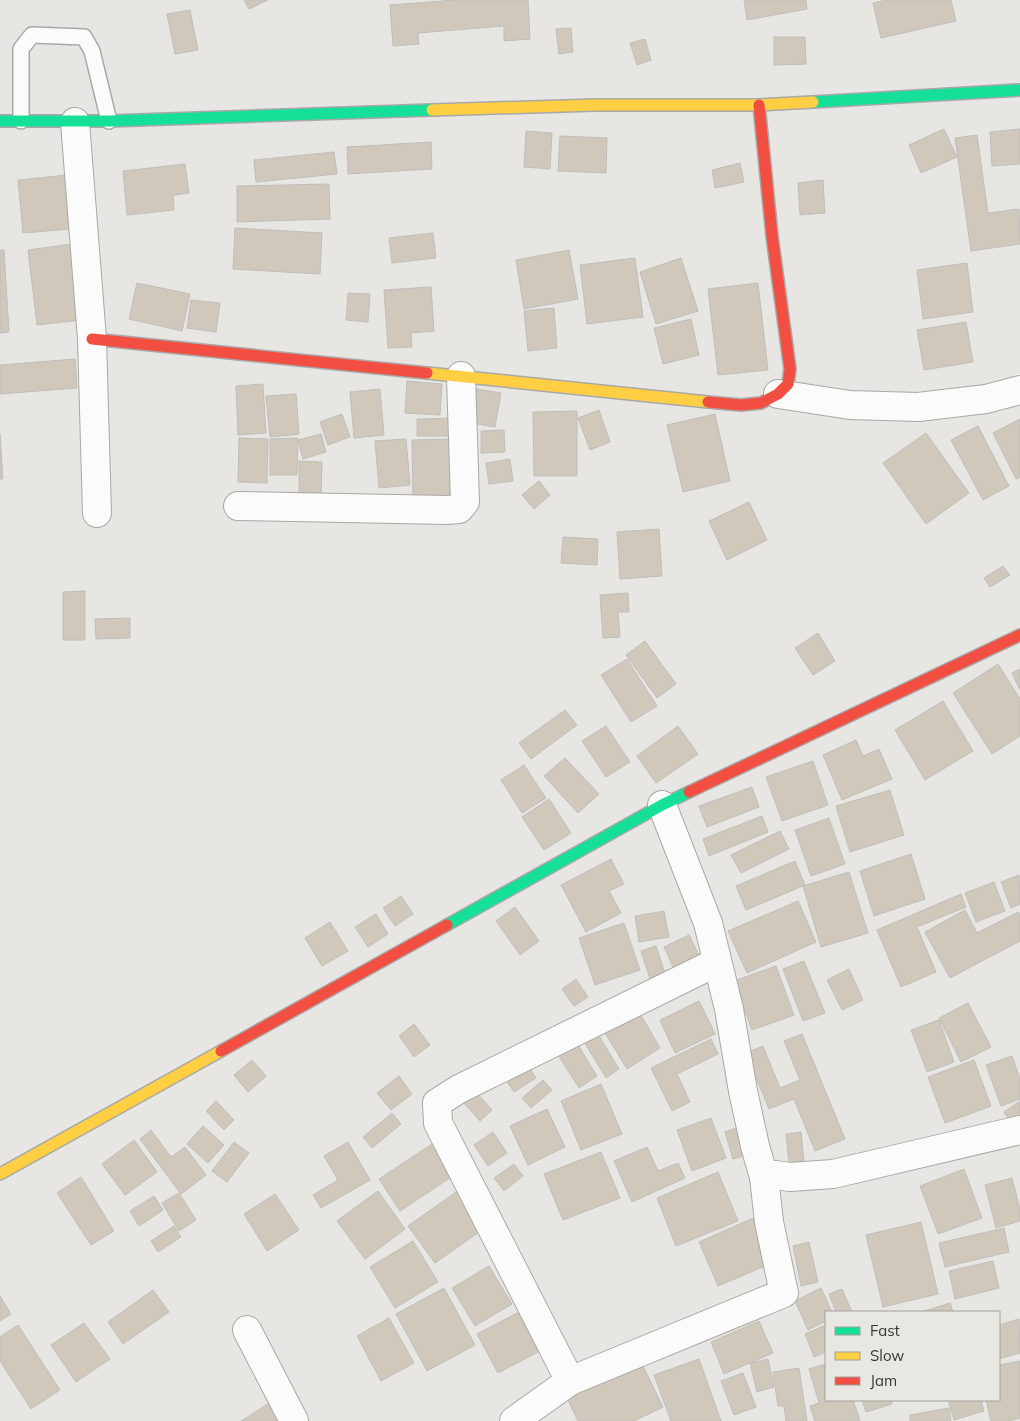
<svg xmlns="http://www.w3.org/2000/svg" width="1020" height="1421" font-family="Mulish,sans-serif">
<rect width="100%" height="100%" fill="#e7e6e3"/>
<g fill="#d1c8bc" stroke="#bfbebc">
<path d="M244,0H268L249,9Z"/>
<path d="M455,0H528L530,39L504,41V26L418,33L419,44L393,46L390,5Z"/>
<path d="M744,0H806L807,9L747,20Z"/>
<path d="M886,0H951L956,21L881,38L873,3Z"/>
<path d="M190,10L198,50L175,54L167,14Z"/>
<path d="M571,28L573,52L559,54L556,29Z"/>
<path d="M774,37H805L806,64L774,65Z"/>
<path d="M645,39L651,60L637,65L630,43Z"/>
<path d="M944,129L957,157L921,173L909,145Z"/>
<path d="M1020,129V164L992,166L990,132Z"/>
<path d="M526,131L552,133L550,169L524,167Z"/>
<path d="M977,135L988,213L1019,209L1020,244L971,251L955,138Z"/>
<path d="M560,136L607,138L606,173L558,171Z"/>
<path d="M431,142L432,169L348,174L347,147Z"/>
<path d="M334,152L337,174L256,182L254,160Z"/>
<path d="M740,163L744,182L715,188L712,170Z"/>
<path d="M185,164L189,193L173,195L174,210L127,215L123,171Z"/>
<path d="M67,175L71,229L23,233L18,180Z"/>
<path d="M823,180L825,213L800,215L798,183Z"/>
<path d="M329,184L330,219L237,222V186Z"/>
<path d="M235,228L322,233L320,274L233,269Z"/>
<path d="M433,233L436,258L392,263L389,238Z"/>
<path d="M72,244L81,320L37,325L28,250Z"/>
<path d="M0,250H4L9,332L0,333Z"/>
<path d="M569,250L578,299L524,309L516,260Z"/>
<path d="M635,258L643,317L587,324L580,265Z"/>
<path d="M681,258L698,311L656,324L640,272Z"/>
<path d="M967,263L973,312L923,319L917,270Z"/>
<path d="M137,283L190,294L182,331L129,319Z"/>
<path d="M758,283L768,370L718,375L708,289Z"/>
<path d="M431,287L434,331L411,333L412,347L388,348L384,290Z"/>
<path d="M348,293L370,294L368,322L346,320Z"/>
<path d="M191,300L220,303L216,332L187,328Z"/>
<path d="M554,308L557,348L528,351L524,311Z"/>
<path d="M691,319L699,355L663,364L654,328Z"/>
<path d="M966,322L973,362L924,370L917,330Z"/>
<path d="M75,359L77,388L0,394V365Z"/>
<path d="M407,381L442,384L440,415L405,413Z"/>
<path d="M263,384L266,433L238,435L236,386Z"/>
<path d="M380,389L384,435L354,438L350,392Z"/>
<path d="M477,389L501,393L495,427L472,423Z"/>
<path d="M296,394L299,434L270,437L266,396Z"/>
<path d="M599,410L610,442L590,450L578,418Z"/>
<path d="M577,411V476H534L533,412Z"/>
<path d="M342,414L350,437L328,445L320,422Z"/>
<path d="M715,414L730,481L683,492L667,425Z"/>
<path d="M460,418V436H417V419Z"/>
<path d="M1020,419V477L1016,479L993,433Z"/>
<path d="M978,426L1009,486L983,500L951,440Z"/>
<path d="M504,430L505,452L481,453V431Z"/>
<path d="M926,433L969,493L926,524L883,463Z"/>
<path d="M0,434L3,479H0Z"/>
<path d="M321,434L326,452L303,459L298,440Z"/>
<path d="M239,438L268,439L267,483L238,482Z"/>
<path d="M298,438L297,475H270V439Z"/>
<path d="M406,439L410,485L379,488L375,441Z"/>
<path d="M456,439L461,499L413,500L412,440Z"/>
<path d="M510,459L513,481L489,484L486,463Z"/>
<path d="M299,461L322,462L321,496H299Z"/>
<path d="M539,481L550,495L534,509L522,495Z"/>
<path d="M749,502L767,540L727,560L709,521Z"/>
<path d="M659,529L662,576L620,579L617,532Z"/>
<path d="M563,537L598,539L597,565L561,563Z"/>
<path d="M1003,566L1010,575L990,587L984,578Z"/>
<path d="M85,591V640H63V592Z"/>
<path d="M628,593L629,612H618L620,637L603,638L600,595Z"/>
<path d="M130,618V638L96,639L95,619Z"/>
<path d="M818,633L835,661L813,675L795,648Z"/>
<path d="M645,641L676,684L657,698L626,655Z"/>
<path d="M627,659L657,706L631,722L601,675Z"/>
<path d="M998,664L1020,699V736L992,754L953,693Z"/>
<path d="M1020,669V690L1012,673Z"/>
<path d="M943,701L973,751L925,780L895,730Z"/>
<path d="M565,710L577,725L531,759L519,743Z"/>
<path d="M606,726L630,762L606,777L582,741Z"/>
<path d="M678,726L698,754L656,783L637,756Z"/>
<path d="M856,740L863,756L879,749L892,779L842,800L823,755Z"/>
<path d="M565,758L599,794L578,813L544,776Z"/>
<path d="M813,761L828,805L782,821L766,777Z"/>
<path d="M524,765L546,798L522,813L501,780Z"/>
<path d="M752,787L759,807L707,827L699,806Z"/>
<path d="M890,790L904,835L850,852L836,806Z"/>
<path d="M549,799L571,833L544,850L522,817Z"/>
<path d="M762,816L768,832L709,856L703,839Z"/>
<path d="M829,818L845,864L811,876L795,830Z"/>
<path d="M780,831L789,849L741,873L731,855Z"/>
<path d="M911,854L925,899L874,916L860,871Z"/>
<path d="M611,859L624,884L609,891L621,913L586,932L561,885Z"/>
<path d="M795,861L805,885L746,910L736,886Z"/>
<path d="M849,872L868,933L821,947L803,886Z"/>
<path d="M1019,875L1020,904L1011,908L1001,882Z"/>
<path d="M994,882L1005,911L976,922L965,893Z"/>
<path d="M961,894L966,907L917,927L936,972L901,987L877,930Z"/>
<path d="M401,896L413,914L395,926L383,908Z"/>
<path d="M798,901L816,942L747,973L728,931Z"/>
<path d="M515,907L539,941L520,955L496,921Z"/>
<path d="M965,910L977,933L1018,912L1020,915V941L950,978L925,932Z"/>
<path d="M664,911L669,937L639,942L635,916Z"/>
<path d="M376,914L388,934L368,947L355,927Z"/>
<path d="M330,922L348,951L322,966L305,938Z"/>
<path d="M624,923L640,970L595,985L579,938Z"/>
<path d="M689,935L700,957L674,969L664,947Z"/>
<path d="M656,946L665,973L650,979L641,951Z"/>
<path d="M804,961L825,1013L803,1021L783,969Z"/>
<path d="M776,966L794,1015L752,1030L734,981Z"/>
<path d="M849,969L863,1000L842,1010L827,980Z"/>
<path d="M576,979L588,997L574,1006L562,989Z"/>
<path d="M699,1001L715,1034L675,1053L660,1020Z"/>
<path d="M968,1003L991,1047L961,1062L939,1018Z"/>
<path d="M638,1010L660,1048L627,1069L604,1031Z"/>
<path d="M939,1020L954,1062L927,1072L911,1030Z"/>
<path d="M414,1024L430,1045L414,1057L399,1036Z"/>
<path d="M596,1031L619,1069L606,1078L583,1040Z"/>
<path d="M802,1034L845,1139L815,1151L794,1099L769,1109L746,1053L763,1046L780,1088L800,1080L784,1041Z"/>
<path d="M572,1035L597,1076L579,1088L553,1047Z"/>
<path d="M711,1039L718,1054L677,1074L690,1102L672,1111L651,1068Z"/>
<path d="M1012,1056L1020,1079V1099L1001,1106L986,1065Z"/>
<path d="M252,1060L266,1076L248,1092L234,1075Z"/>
<path d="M974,1060L991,1106L945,1123L928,1077Z"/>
<path d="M526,1062L536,1078L514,1092L503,1076Z"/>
<path d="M399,1076L412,1094L391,1110L377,1093Z"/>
<path d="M543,1080L552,1090L531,1108L522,1098Z"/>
<path d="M601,1084L622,1134L581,1150L561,1101Z"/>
<path d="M476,1092L492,1110L480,1121L464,1103Z"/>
<path d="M216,1101L234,1120L224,1130L206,1111Z"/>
<path d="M1020,1101V1125L1014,1129L1004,1112Z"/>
<path d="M547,1109L565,1147L528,1165L510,1126Z"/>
<path d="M392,1113L401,1124L372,1148L363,1137Z"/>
<path d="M711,1118L726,1158L692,1171L677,1130Z"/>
<path d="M203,1126L224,1145L208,1163L187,1144Z"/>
<path d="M742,1126L751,1154L733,1159L725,1132Z"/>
<path d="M151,1130L171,1157L185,1147L206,1175L181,1194L140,1139Z"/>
<path d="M493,1132L507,1153L488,1166L474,1145Z"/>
<path d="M801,1132L804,1162L789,1164L786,1134Z"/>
<path d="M134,1140L157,1172L125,1195L102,1164Z"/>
<path d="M234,1142L249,1153L227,1182L212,1171Z"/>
<path d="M348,1142L370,1180L321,1208L313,1195L338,1180L324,1156Z"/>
<path d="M432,1144L453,1176L400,1211L379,1179Z"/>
<path d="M647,1147L658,1171L678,1163L685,1178L632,1202L614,1161Z"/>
<path d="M601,1152L620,1198L563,1220L544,1174Z"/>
<path d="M514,1164L523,1176L504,1191L494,1178Z"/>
<path d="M964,1169L982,1218L938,1234L920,1186Z"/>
<path d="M718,1172L738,1221L676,1246L657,1198Z"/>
<path d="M81,1177L114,1231L91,1245L57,1193Z"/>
<path d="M1012,1178L1020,1209V1221L996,1228L985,1185Z"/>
<path d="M378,1191L405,1229L365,1259L337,1221Z"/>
<path d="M456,1192L482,1230L435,1263L408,1226Z"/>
<path d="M179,1193L196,1220L179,1231L162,1203Z"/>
<path d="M275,1194L299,1230L267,1251L244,1214Z"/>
<path d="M154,1196L163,1210L139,1226L130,1211Z"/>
<path d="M753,1218L772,1263L718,1286L699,1242Z"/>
<path d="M921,1222L938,1294L883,1307L866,1235Z"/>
<path d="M174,1226L181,1237L158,1252L151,1241Z"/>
<path d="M1004,1228L1009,1252L945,1267L939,1243Z"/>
<path d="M413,1241L438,1282L395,1308L370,1267Z"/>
<path d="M809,1242L818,1282L801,1286L793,1246Z"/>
<path d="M993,1261L999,1288L955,1299L949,1271Z"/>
<path d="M489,1266L512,1304L475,1326L452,1288Z"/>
<path d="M444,1288L475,1345L427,1371L396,1314Z"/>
<path d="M821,1288L832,1312H826V1321L808,1330L795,1301Z"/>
<path d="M842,1289L852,1312H836L829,1294Z"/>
<path d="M153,1290L169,1312L123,1344L108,1322Z"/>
<path d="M0,1296L11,1314L0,1321Z"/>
<path d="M950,1303L953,1312H921Z"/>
<path d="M519,1312L540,1351L498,1373L477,1334Z"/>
<path d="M389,1318L414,1363L381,1381L357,1336Z"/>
<path d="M1019,1319L1020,1353L999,1359V1325Z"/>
<path d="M759,1321L773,1353L724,1374L711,1342Z"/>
<path d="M84,1323L110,1359L76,1382L51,1345Z"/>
<path d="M18,1325L60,1390L31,1409L0,1361V1337Z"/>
<path d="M826,1325V1352L814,1357L805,1334Z"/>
<path d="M699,1359L721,1421H671L654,1375Z"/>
<path d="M768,1359L774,1387L757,1392L750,1363Z"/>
<path d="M1020,1361V1418L1009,1421H991L986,1400H999V1365Z"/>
<path d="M641,1362L663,1407L634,1421H578L567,1398Z"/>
<path d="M826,1364V1400H853L860,1421H815L810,1406L819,1403L809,1369Z"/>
<path d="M799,1368L807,1421H786L784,1406H778L773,1372Z"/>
<path d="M743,1373L756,1407L734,1415L721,1381Z"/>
<path d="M276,1399L290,1421H241Z"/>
<path d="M862,1400H891L892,1404L866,1412Z"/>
<path d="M948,1400H981L984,1411L954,1420Z"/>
<path d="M949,1408L951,1421H910V1415Z"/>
</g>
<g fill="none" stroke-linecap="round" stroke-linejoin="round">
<defs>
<path id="lane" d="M21,121V49L32,35L84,37L92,51L109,121"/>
<g id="street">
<path d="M75,122L92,339L97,513"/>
<path d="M778,394L850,405L918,407L986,399L1020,390"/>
<path d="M238,506L447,510L459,509L465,502L461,376"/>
<path d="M662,805L708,923L729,1009L743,1091L755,1146L764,1177L775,1175L790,1177L833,1174L1020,1130"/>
<path d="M247,1330L294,1421"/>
<path d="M570,1381L438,1123L437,1103L459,1089L717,962"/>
<path d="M514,1421L570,1381L784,1293L769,1222L764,1177"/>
</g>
<g id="fast">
<path d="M813,102L1020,90"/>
<path d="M0,121H109L432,110"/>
<path d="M447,925L662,805L689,792"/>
</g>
<g id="slow">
<path d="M432,110L595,105H759L813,102"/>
<path d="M427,373L708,402"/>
<path d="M0,1174L221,1051"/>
</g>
<g id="jam">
<path d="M92,339L427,373"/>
<path d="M708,402L741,405L761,403L778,394L788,384L790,369L772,236L759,105"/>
<path d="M689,792L1020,635"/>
<path d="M221,1051L447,925"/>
</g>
</defs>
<use href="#lane" stroke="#a9a8a6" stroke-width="18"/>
<use href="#street" stroke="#a9a8a6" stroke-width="30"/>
<use href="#fast" stroke="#a9a8a6" stroke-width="14"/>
<use href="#slow" stroke="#a9a8a6" stroke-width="14"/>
<use href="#jam" stroke="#a9a8a6" stroke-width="14"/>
<use href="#lane" stroke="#fbfbfb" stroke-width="15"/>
<use href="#street" stroke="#fbfbfb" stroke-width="28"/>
<use href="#fast" stroke="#16e098" stroke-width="11"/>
<use href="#slow" stroke="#ffcf43" stroke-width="11"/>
<use href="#jam" stroke="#f24e42" stroke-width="11"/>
</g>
<rect x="825" y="1311" width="175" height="90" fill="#e9e7e1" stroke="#a2a19c"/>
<rect x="835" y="1327" width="25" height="8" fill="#16e098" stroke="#a2a19c"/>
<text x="870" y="1336" font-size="15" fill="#383735">Fast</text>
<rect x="835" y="1352" width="25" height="8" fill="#ffcf43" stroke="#a2a19c"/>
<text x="870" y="1361" font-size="15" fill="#383735">Slow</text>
<rect x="835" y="1377" width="25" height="8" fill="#f24e42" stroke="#a2a19c"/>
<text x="870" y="1386" font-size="15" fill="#383735">Jam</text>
</svg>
